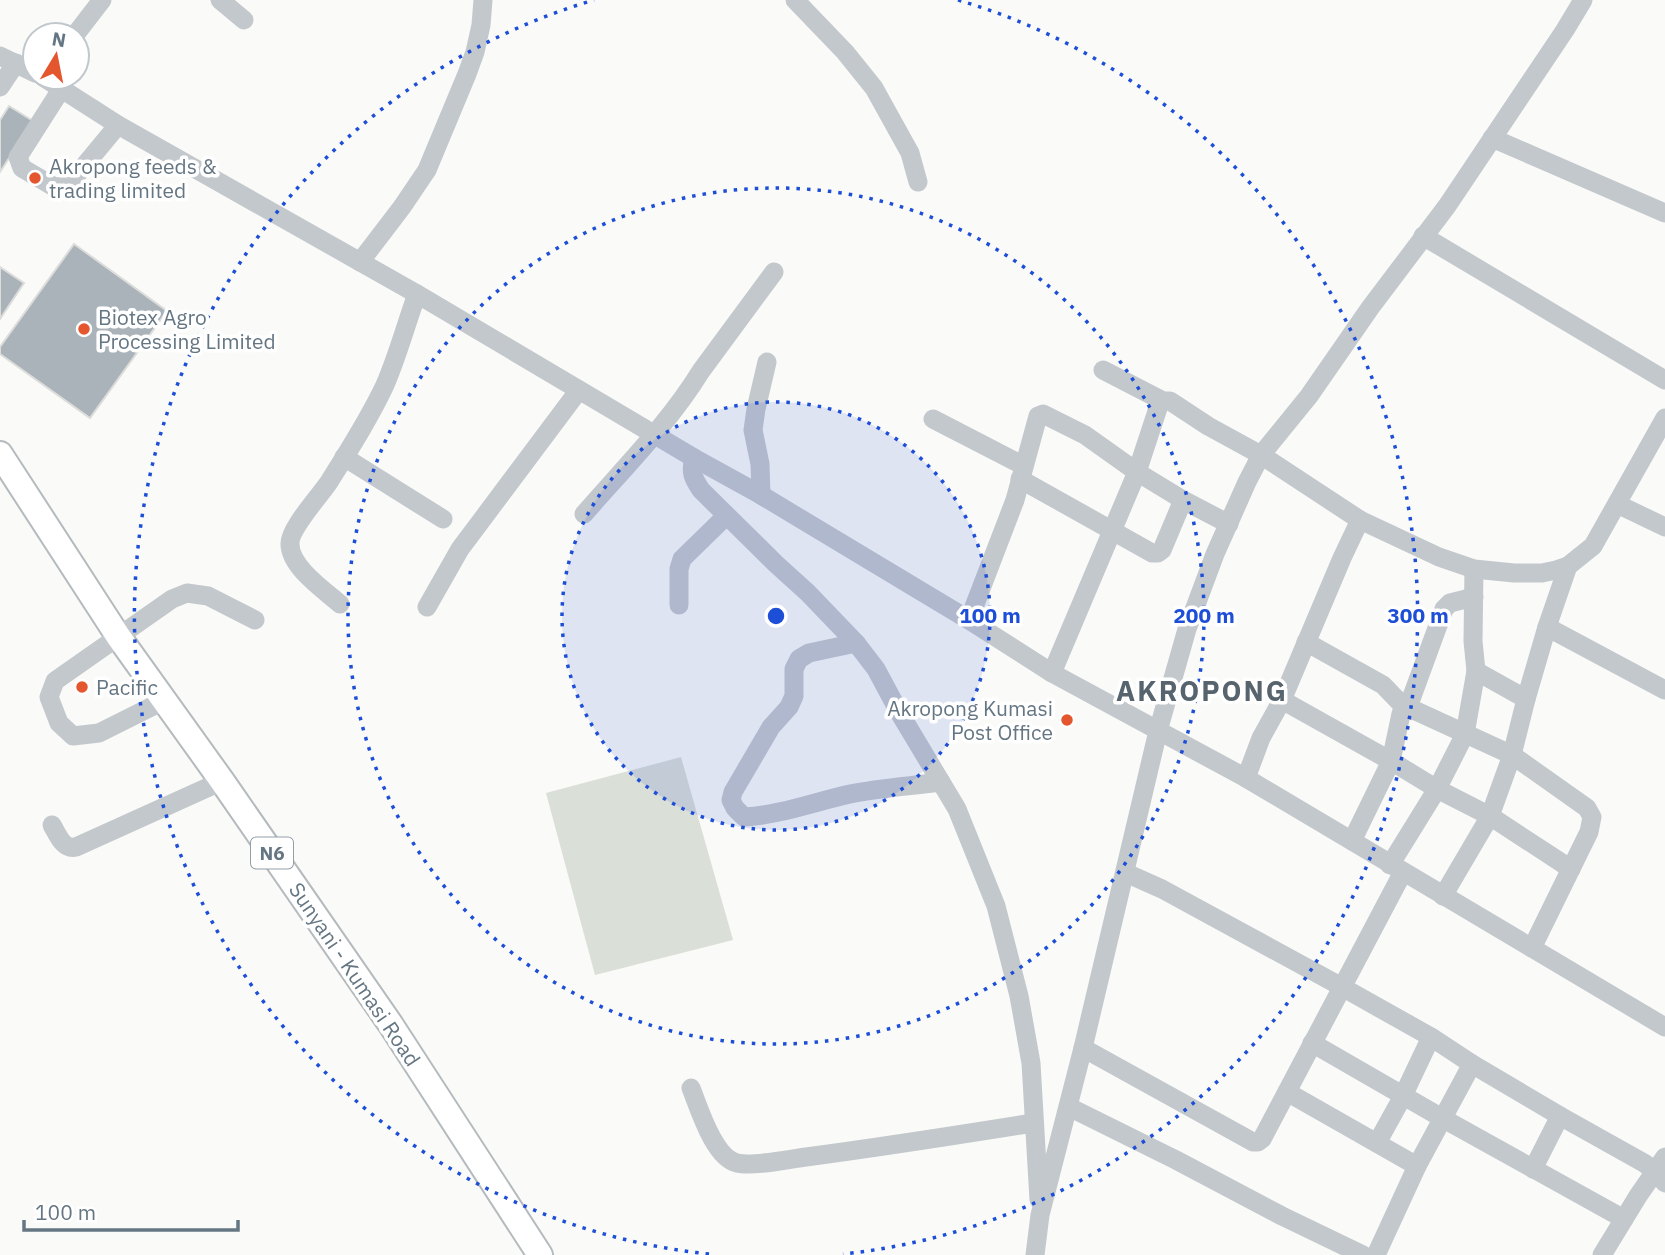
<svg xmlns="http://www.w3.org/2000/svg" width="1665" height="1255" font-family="'IBM Plex Sans',sans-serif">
<rect width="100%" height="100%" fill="#fafaf8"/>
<path fill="#dadfd7" d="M681,757L733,940L595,975L546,793Z"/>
<g fill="#aab3b9" stroke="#dcdcda" stroke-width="2">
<path d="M9,106L33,121L0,172V120Z"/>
<path d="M74,244L167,311L90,418L0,354V347Z"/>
<path d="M0,267L24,283L0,319Z"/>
</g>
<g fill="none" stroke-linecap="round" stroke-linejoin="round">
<defs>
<path id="major" d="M0,454L118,636L222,781L391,1025L540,1255"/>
</defs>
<use href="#major" stroke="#b5babe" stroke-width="28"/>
<g stroke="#c3c8cc" stroke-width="19">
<path d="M220,0L244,20"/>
<path d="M795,0L845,52L874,88L910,153L918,182"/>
<path d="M75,35L102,0"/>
<path d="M0,56L35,73"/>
<path d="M43,77L118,125L417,294L694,458L761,495L969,620L1052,673L1246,778L1665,1027"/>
<path d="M0,87L16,63"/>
<path d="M62,88L18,157L22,168L56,188L70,183L118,125"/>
<path d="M1492,138L1665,213"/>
<path d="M1423,236L1665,380"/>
<path d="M360,262L402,207L427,170L467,74L475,52L481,25L483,0"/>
<path d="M1103,370L1163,401H1170L1208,426L1261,455L1360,520L1439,557L1474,569L1514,573H1542L1556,570L1568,566L1593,546L1665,418"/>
<path d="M933,419L1024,466"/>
<path d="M344,457L443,519"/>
<path d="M694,458C690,472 693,478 701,490L776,564L808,593L856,643L876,669L899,712L957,809L996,906L1019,996L1031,1063L1039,1200"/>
<path d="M1020,479L1152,553H1158L1162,550L1183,500"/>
<path d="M761,495L760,464L753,430L756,409L767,362"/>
<path d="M1617,504L1665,527"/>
<path d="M584,514C624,468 669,423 701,371L774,272"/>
<path d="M340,604C324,590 290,567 290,544C289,529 319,497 329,482C349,450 369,419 385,385C398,355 406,324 417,294"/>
<path d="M679,605V569L682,559L726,516"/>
<path d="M427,607L460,549L579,390"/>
<path d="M969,620L1015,500L1038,416L1043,414L1085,435L1137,472L1183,500L1229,524"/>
<path d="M1547,627L1665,690"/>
<path d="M1306,642L1383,685L1407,710L1444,609L1450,603L1474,597"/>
<path d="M856,643L809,653L799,659L794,669V696L789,707L771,727L733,792L731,800L735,808L744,817C780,815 814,802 850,794C880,788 911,786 941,782"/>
<path d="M1476,671L1526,699"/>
<path d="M1052,673L1137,472L1159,405L1163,401"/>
<path d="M1282,700L1391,761L1437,789L1490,816L1571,869"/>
<path d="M163,701L99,733L73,736L59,723L49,697L55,681L172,599L187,593L208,596L255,620"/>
<path d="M1246,778L1261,738L1282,700L1342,558L1360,520"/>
<path d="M52,825C58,835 63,850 76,847L222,781"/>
<path d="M1352,841L1391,761L1401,714L1407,710L1416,711L1512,755L1587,808L1592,817L1589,832L1532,948"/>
<path d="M1390,865L1437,789L1465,734L1476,671L1473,641L1474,569"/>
<path d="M1126,873L1162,889L1342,987L1431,1037L1472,1064L1560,1116L1644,1163L1655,1171L1665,1183"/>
<path d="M1443,896L1490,816L1512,755L1526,699L1547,627L1568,566"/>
<path d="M1312,1043L1442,1118L1624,1219"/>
<path d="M1083,1048L1253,1142H1258L1262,1139L1403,872"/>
<path d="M691,1088C699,1108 714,1158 737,1163C752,1167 790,1159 806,1157C882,1147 958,1135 1033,1123"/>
<path d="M1287,1092L1417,1166"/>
<path d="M1069,1107L1176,1160L1282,1216L1363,1255"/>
<path d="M1377,1143L1403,1096L1431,1037"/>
<path d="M1533,1169L1560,1116"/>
<path d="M1035,1255L1040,1215L1083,1048L1158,731L1187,629L1215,554L1247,482L1261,455L1309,396L1370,308L1447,206L1565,30L1583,0"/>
<path d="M1376,1255L1417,1166L1472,1064"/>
<path d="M1602,1255L1638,1196L1665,1157"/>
</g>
<use href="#major" stroke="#fff" stroke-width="24"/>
</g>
<circle cx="776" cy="616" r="214" fill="#1d4ed8" fill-opacity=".12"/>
<g fill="none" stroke="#1d4ed8" stroke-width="3.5" stroke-dasharray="3.5 7">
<circle cx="776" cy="616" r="214"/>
<circle cx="776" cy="616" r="428"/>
<path d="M709 1254A642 642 0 0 1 594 0M958 0A642 642 0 0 1 843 1254"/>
</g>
<g fill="#e4572e" stroke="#fff" stroke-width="2.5">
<circle cx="35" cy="178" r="7"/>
<circle cx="84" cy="329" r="7"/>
<circle cx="82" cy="687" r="7"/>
<circle cx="1067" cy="720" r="7"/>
</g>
<g text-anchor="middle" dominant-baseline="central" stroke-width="7" stroke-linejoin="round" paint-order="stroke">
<rect fill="#fff" stroke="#939fa8" stroke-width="2" x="251" y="837.5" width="42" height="31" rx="5"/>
<g font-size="19" font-weight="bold" fill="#657683">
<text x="272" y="853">N6</text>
</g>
<g font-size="21" fill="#657683" stroke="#fff" text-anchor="start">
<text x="49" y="166">Akropong feeds &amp;<tspan x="49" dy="24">trading limited</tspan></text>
<text x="98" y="317">Biotex Agro<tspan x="98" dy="24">Processing Limited</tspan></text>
<text x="96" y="687">Pacific</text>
<text x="1053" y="708" text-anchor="end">Akropong Kumasi<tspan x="1053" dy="24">Post Office</tspan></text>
</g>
<g font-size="21" fill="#657683" stroke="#fff">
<text transform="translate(355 974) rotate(56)">Sunyani - Kumasi Road</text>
</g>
<g font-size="28" font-weight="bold" letter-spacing="2" fill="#57646e" stroke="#fff">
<text x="1202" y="690">AKROPONG</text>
</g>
</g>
<circle cx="776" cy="616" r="10" fill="#1d4ed8" stroke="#fff" stroke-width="3.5"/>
<g font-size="21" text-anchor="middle" font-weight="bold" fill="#1d4ed8" stroke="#fff" stroke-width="7" stroke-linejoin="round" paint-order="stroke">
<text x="990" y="623">100 m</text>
<text x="1204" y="623">200 m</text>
<text x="1418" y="623">300 m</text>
</g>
<g transform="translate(56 56) rotate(10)"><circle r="33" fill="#ffffff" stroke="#c1c8cd" stroke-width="2"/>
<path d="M0-5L12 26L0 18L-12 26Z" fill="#e4572e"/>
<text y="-10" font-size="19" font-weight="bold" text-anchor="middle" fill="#657683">N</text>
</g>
<path d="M24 1220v10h214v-10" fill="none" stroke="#657683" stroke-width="3.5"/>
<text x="35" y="1220" font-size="21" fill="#657683" stroke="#ffffff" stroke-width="5" paint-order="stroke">100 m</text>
</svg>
